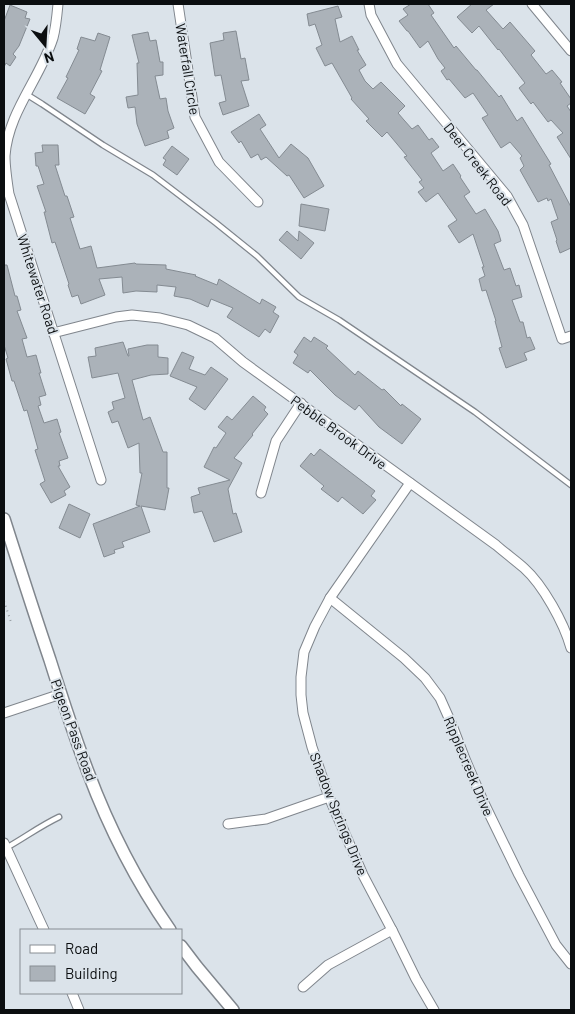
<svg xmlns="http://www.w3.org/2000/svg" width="575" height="1014" font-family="Barlow,sans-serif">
<rect width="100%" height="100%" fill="#dbe3ea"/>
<g fill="#abb2b9" stroke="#848b92">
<path d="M411,4H428L434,13L431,15L454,48L456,46L476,70H477L499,97L501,95L517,121L522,117L551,164L549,165L571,207V248L560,253L556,241L557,240L551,222L558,219L551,199L548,201L547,198L538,202L520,170L524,166L520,158L522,156L510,142L501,148L482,118L488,115L473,93L465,98L449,79L447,80L441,71L445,68L438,59L428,41L420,48L408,31H407L399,21L408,15L403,9Z"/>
<path d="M472,4H494L486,10L503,29L510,22L535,51L531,55L546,74L552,70L562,82L560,83L571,99V103L567,106L571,112V159L557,137L563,133L551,120L548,122L533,102L531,104L519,88L525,83L499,49L498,50L479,26L472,33L457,17Z"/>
<path d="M10,5L27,12L25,18L30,19L19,46L13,54L16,57L10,66L6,63L4,67V21Z"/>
<path d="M338,6L342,17L335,19L340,42L352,36L359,50H357L366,65L359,70L365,81L373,89L381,82L405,106L398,113L404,120L412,129L418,125L429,140L432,138L439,147L431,153L443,171L453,164L461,176L460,177L470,192L464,196L476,214L485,209L498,231L501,241L494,244L504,270L510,268L516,286L519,285L522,297L512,300L520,322H523L527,338L530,337L535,349L524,353L527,360L506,368L499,348L502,347L495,321H496L486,290L482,291L479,279L485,276L482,267H484L473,234L459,243L448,226L457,220L438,193L426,202L418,192L424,188L419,182L422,180L404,157L407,156L387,132L382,137L366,121L369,119L351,99L352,98L332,63L325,66L316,48L322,45L315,24L309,26L307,14Z"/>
<path d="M236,31L241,59L245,58L249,80L241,81L249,106L223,115L219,103L226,101L221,75L215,76L210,43L224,40L223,33Z"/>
<path d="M148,32L150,41L156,40L160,62H163V75L155,76L160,99L166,98L168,111L174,128L167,131L169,138L145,146L137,124L135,107L128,108L126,97L138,95L137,63H139L132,35Z"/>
<path d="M98,33L110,37L100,70L102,71L90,94L95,97L85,114L57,98L68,78L66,77L79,50L77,49L81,37L95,41Z"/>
<path d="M259,114L266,125L260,129L279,158L291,144L308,158L324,186L304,198L289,175L287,176L266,157L261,160L258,154L251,158L241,141L239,143L231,132Z"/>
<path d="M42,145H58L59,165H55L65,196H67L74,217L70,218L80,249L91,246L97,268L135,263L136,264L166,265V269L196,275L195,276L217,285L219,279L260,304L262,299L276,307L273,312L279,316L270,333L265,329L259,337L227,317L233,308L211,299L208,307L190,299L174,296L176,287L157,285V292L136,291L123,293L122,277L99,279L105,295L81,304L78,295L72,297L68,285L69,284L55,242L52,243L44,212H46L37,186L44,184L38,166H36L35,153L43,152Z"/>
<path d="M172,146L189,159L177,175L163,165L166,160L163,158Z"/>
<path d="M301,204L329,209L325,231L299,226Z"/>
<path d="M287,231L298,241L299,231L314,243L301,259L279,240Z"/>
<path d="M4,265H7L15,296H17L21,310L17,311L27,338L22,339L27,357L36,355L41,373H39L46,395L39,397L41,405L38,406L44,423L57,419L61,432L59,433L68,458L59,461L60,466H58L70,487L64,491L66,495L51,503L40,484L45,481L35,450L38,449L27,410L24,411L14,381H12L6,359L8,358L4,345Z"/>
<path d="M304,337L311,342L314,337L328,346L326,348L355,375L358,371L382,390L384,389L401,406L402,404L421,419L402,444L379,427L359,405L355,410L335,395L310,370L308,373L293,363L298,355L294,352Z"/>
<path d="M123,342L128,356H129L128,349L147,345H158V357L168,358V374L151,375L132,380L143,420L150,417L163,452H167V488H169L165,510L141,506L150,532L122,542L124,547L114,550L115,553L104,557L93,524L140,506L136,505L142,473H140L139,443L128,448L118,421L112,423L108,412L114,409L112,402L125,398L118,373L92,378L88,357L96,356L95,348Z"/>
<path d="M182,352L194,357L189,369L205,375L211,367L228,379L205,410L189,399L197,387L170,376Z"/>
<path d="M253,396L266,407L264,410L268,414L252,434L253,435L234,458L242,463L228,489L233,514L236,513L242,532L214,542L202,511L194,513L191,497L200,494L198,488L230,480L204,467L214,447L216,448L226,433L218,427L227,416L232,420Z"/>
<path d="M320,449L375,491L371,496L376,500L363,514L342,497L338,502L321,489L324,486L300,466L311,453L314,456Z"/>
<path d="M69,504L90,514L80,538L59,528Z"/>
</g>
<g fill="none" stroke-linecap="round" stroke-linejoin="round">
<defs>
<g id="service">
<path d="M26,94L42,104L103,145L153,175L216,223L257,256L299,297L339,320L475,412L571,485"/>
<path d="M6,848C24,838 40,826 59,817"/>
</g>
<g id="minor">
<path d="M58,4C57,15 56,27 53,38C40,79 8,112 5,156C5,168 7,181 9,194L101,480"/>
<path d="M178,4L195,117L219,162L258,202"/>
<path d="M369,4L371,15L397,64L507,196L523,225L562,339L571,336"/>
<path d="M532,4L571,51"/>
<path d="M53,333L116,317L132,315L160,318L188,325L215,338L243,362L496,545C505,553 515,560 524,568C543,585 564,623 571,648"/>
<path d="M410,483L330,598L315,626L304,652L301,677V695L303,713L312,747L329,797L363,875L392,930L416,979L434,1010"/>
<path d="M261,493L276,441L301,403"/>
<path d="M330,598L404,658L425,678L440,698L452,725L465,759L483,801L519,875L556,945L571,964"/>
<path d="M4,713L61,694"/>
<path d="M228,824L266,819L329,797"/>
<path d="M4,843L44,930"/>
<path d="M303,987L328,965L392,930"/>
<path d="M72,993L79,1010"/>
</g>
<g id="tertiary">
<path d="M4,519C19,566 34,613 50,660C62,698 74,735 88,772C109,828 136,881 170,930"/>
<path d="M181,946L197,967L233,1010"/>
</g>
</defs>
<use href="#service" stroke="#80868d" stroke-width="7"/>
<use href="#minor" stroke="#80868d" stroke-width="11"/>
<use href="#tertiary" stroke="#80868d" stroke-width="14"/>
<path stroke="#959ba1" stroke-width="2" stroke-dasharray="1 4" stroke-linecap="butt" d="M4,601L11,622"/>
<use href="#service" stroke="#fff" stroke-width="4.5"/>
<use href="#minor" stroke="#fff" stroke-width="9"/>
<use href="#tertiary" stroke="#fff" stroke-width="11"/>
</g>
<g text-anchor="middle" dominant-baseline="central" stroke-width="4" stroke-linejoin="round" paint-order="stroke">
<g font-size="14" fill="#0b0e10" stroke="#dbe3ea">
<text transform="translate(188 69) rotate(81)">Waterfall Circle</text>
<text transform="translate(478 164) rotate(52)">Deer Creek Road</text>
<text transform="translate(38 284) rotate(72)">Whitewater Road</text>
<text transform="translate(339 432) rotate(36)">Pebble Brook Drive</text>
<text transform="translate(74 730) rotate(70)">Pigeon Pass Road</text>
<text transform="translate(469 766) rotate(67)">Ripplecreek Drive</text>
<text transform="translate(339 814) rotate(68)">Shadow Springs Drive</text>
</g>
</g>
<rect width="575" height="1014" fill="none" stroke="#0b0e10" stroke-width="10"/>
<rect x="20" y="929" width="162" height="65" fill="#dbe3ea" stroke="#888e93"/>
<rect x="30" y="945" width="25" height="8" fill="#ffffff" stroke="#888e93"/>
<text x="65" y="954" font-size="15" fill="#0b0e10">Road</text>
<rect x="30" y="966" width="25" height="15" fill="#abb2b9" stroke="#888e93"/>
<text x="65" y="979" font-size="15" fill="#0b0e10">Building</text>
<g transform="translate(45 45) rotate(162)" stroke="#dbe3ea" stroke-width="4" paint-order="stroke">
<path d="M0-4L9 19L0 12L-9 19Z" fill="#0b0e10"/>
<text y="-8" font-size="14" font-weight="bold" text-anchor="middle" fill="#0b0e10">N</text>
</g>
</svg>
